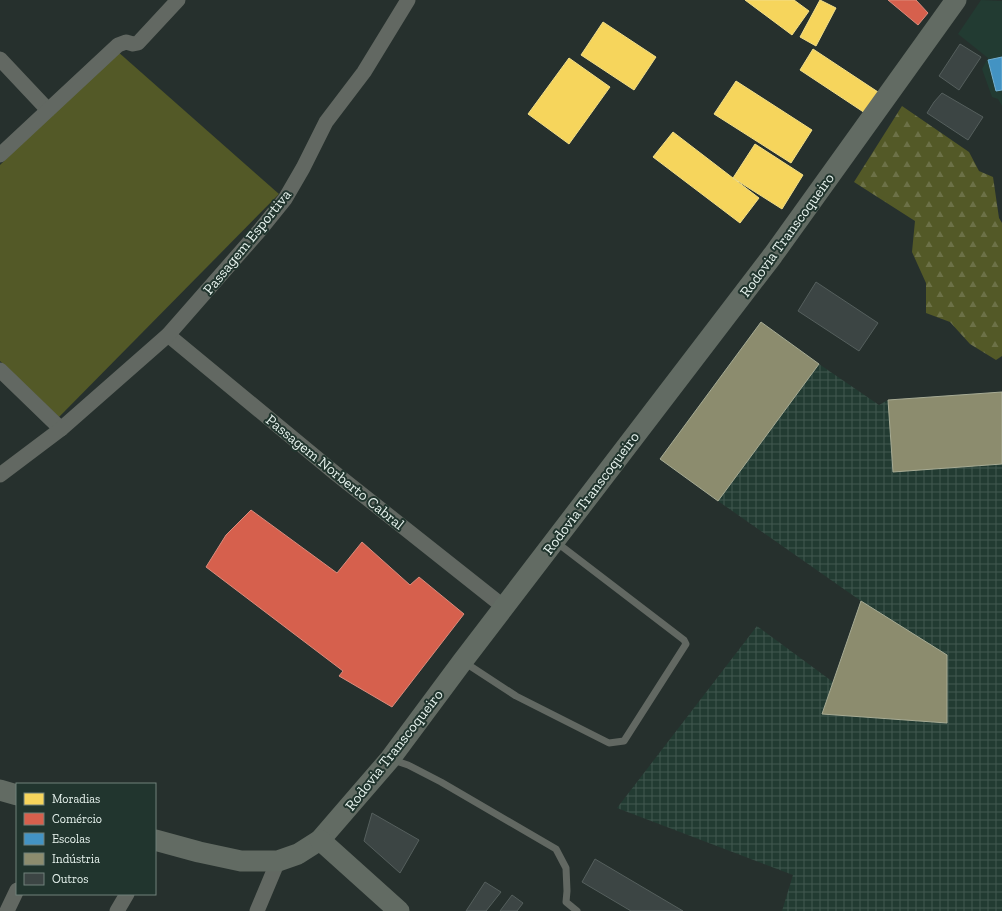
<svg xmlns="http://www.w3.org/2000/svg" width="1002" height="911" font-family="'Zilla Slab',serif">
<defs>
<pattern id="industrial-grid" width="8" height="8" patternUnits="userSpaceOnUse"><rect width="8" height="8" fill="#223b32"/><path d="M0 4h8M4 0v8" fill="none" stroke="#425850"/></pattern>
<pattern id="forest-firs" width="22" height="20" patternUnits="userSpaceOnUse"><rect width="22" height="20" fill="#535927"/><path d="M5 1l3.5 6h-7zM16 11l3.5 6h-7z" fill="#6c7147"/></pattern>
</defs>
<rect width="100%" height="100%" fill="#26302d"/>
<path fill="#223b32" d="M981,0L1002,1V106L998,99L992,97L982,69L988,58L958,34Z"/>
<path fill="url(#industrial-grid)" d="M761,322L819,364L879,405L888,400L1002,392V911H782L793,875L617,808L757,626L833,682L861,601L718,501L660,459Z"/>
<path fill="#535927" d="M117,51L279,194L59,417L0,361V165Z"/>
<path fill="url(#forest-firs)" d="M902,106L969,152L979,171L993,177L999,218L1002,223V356L996,360L970,344L950,322L926,313V283L912,252L915,221L854,182Z"/>
<g fill="#f6d55c" stroke="#f2de88">
<path d="M745,0H794L809,11L792,35Z"/>
<path d="M820,0L836,8L816,46L800,37Z"/>
<path d="M603,22L656,57L634,90L581,55Z"/>
<path d="M813,49L878,92L865,113L800,70Z"/>
<path d="M569,58L610,87L569,144L528,114Z"/>
<path d="M736,81L812,130L791,163L714,114Z"/>
<path d="M673,132L759,198L740,223L653,157Z"/>
<path d="M755,144L803,175L782,209L733,178Z"/>
</g>
<g fill="#d6604d" stroke="#db8c7d">
<path d="M888,0H916L928,13L918,25Z"/>
<path d="M251,510L337,573L362,542L410,585L419,577L464,614L392,707L339,676L343,671L206,567L226,535Z"/>
</g>
<path fill="#4393c3" stroke="#74b0d0" d="M1002,57V90L996,91L988,60Z"/>
<g fill="#8c8c6e" stroke="#a7ab94">
<path d="M761,322L819,364L718,501L660,459Z"/>
<path d="M1002,392V464L893,472L888,400Z"/>
<path d="M861,601L947,655V723L822,714Z"/>
</g>
<g fill="#3c4544" stroke="#555f5d">
<path d="M960,44L981,57L959,90L939,76Z"/>
<path d="M942,93L983,117L968,140L927,113L934,102Z"/>
<path d="M816,282L878,323L859,351L798,311Z"/>
<path d="M372,813L419,840L400,873L364,841Z"/>
<path d="M595,859L683,911H631L582,882Z"/>
<path d="M485,882L501,892L486,911H466Z"/>
<path d="M512,895L523,903L517,911H500Z"/>
</g>
<g fill="none" stroke-linecap="round" stroke-linejoin="round">
<g stroke="#626862" stroke-width="7">
<path d="M464,662L516,696L609,743L624,741L686,644L684,640L556,542"/>
<path d="M393,760L408,765L441,782L556,849L566,868L567,891L566,902L577,911"/>
</g>
<g stroke="#626862" stroke-width="15">
<path d="M0,59L48,110"/>
<path d="M0,155L118,45L126,42L133,44L138,43L178,0"/>
<path d="M168,335L335,473L504,607"/>
<path d="M0,370L61,429"/>
<path d="M0,475L61,429L168,335L260,230L285,199L303,168L326,122L364,72L408,0"/>
<path d="M7,911L17,890"/>
<path d="M117,911L127,894"/>
<path d="M257,911L278,861"/>
</g>
<g stroke="#626b63" stroke-width="21">
<path d="M0,790L17,795"/>
<path d="M155,840L199,852L241,861H278L298,854L320,840L390,759L462,662L773,255L956,0"/>
<path d="M320,840L399,911"/>
</g>
</g>
<g text-anchor="middle" dominant-baseline="central" stroke-width="4" stroke-linejoin="round" paint-order="stroke">
<g font-size="15" fill="#e7f3ee" stroke="#21352e">
<text transform="translate(787 235) rotate(-54)">Rodovia Transcoqueiro</text>
<text transform="translate(247 242) rotate(-51)">Passagem Esportiva</text>
<text transform="translate(335 472) rotate(39)">Passagem Norberto Cabral</text>
<text transform="translate(591 493) rotate(-53)">Rodovia Transcoqueiro</text>
<text transform="translate(394 750) rotate(-52)">Rodovia Transcoqueiro</text>
</g>
</g>
<rect x="16" y="783" width="140" height="112" fill="#21352e" stroke="#70817b"/>
<rect x="24" y="793" width="20" height="12" fill="#f6d55c" stroke="#70817b"/>
<text x="52" y="803" font-size="12" fill="#e7f3ee">Moradias</text>
<rect x="24" y="813" width="20" height="12" fill="#d6604d" stroke="#70817b"/>
<text x="52" y="823" font-size="12" fill="#e7f3ee">Comércio</text>
<rect x="24" y="833" width="20" height="12" fill="#4393c3" stroke="#70817b"/>
<text x="52" y="843" font-size="12" fill="#e7f3ee">Escolas</text>
<rect x="24" y="853" width="20" height="12" fill="#8c8c6e" stroke="#70817b"/>
<text x="52" y="863" font-size="12" fill="#e7f3ee">Indústria</text>
<rect x="24" y="873" width="20" height="12" fill="#3c4544" stroke="#70817b"/>
<text x="52" y="883" font-size="12" fill="#e7f3ee">Outros</text>
</svg>
